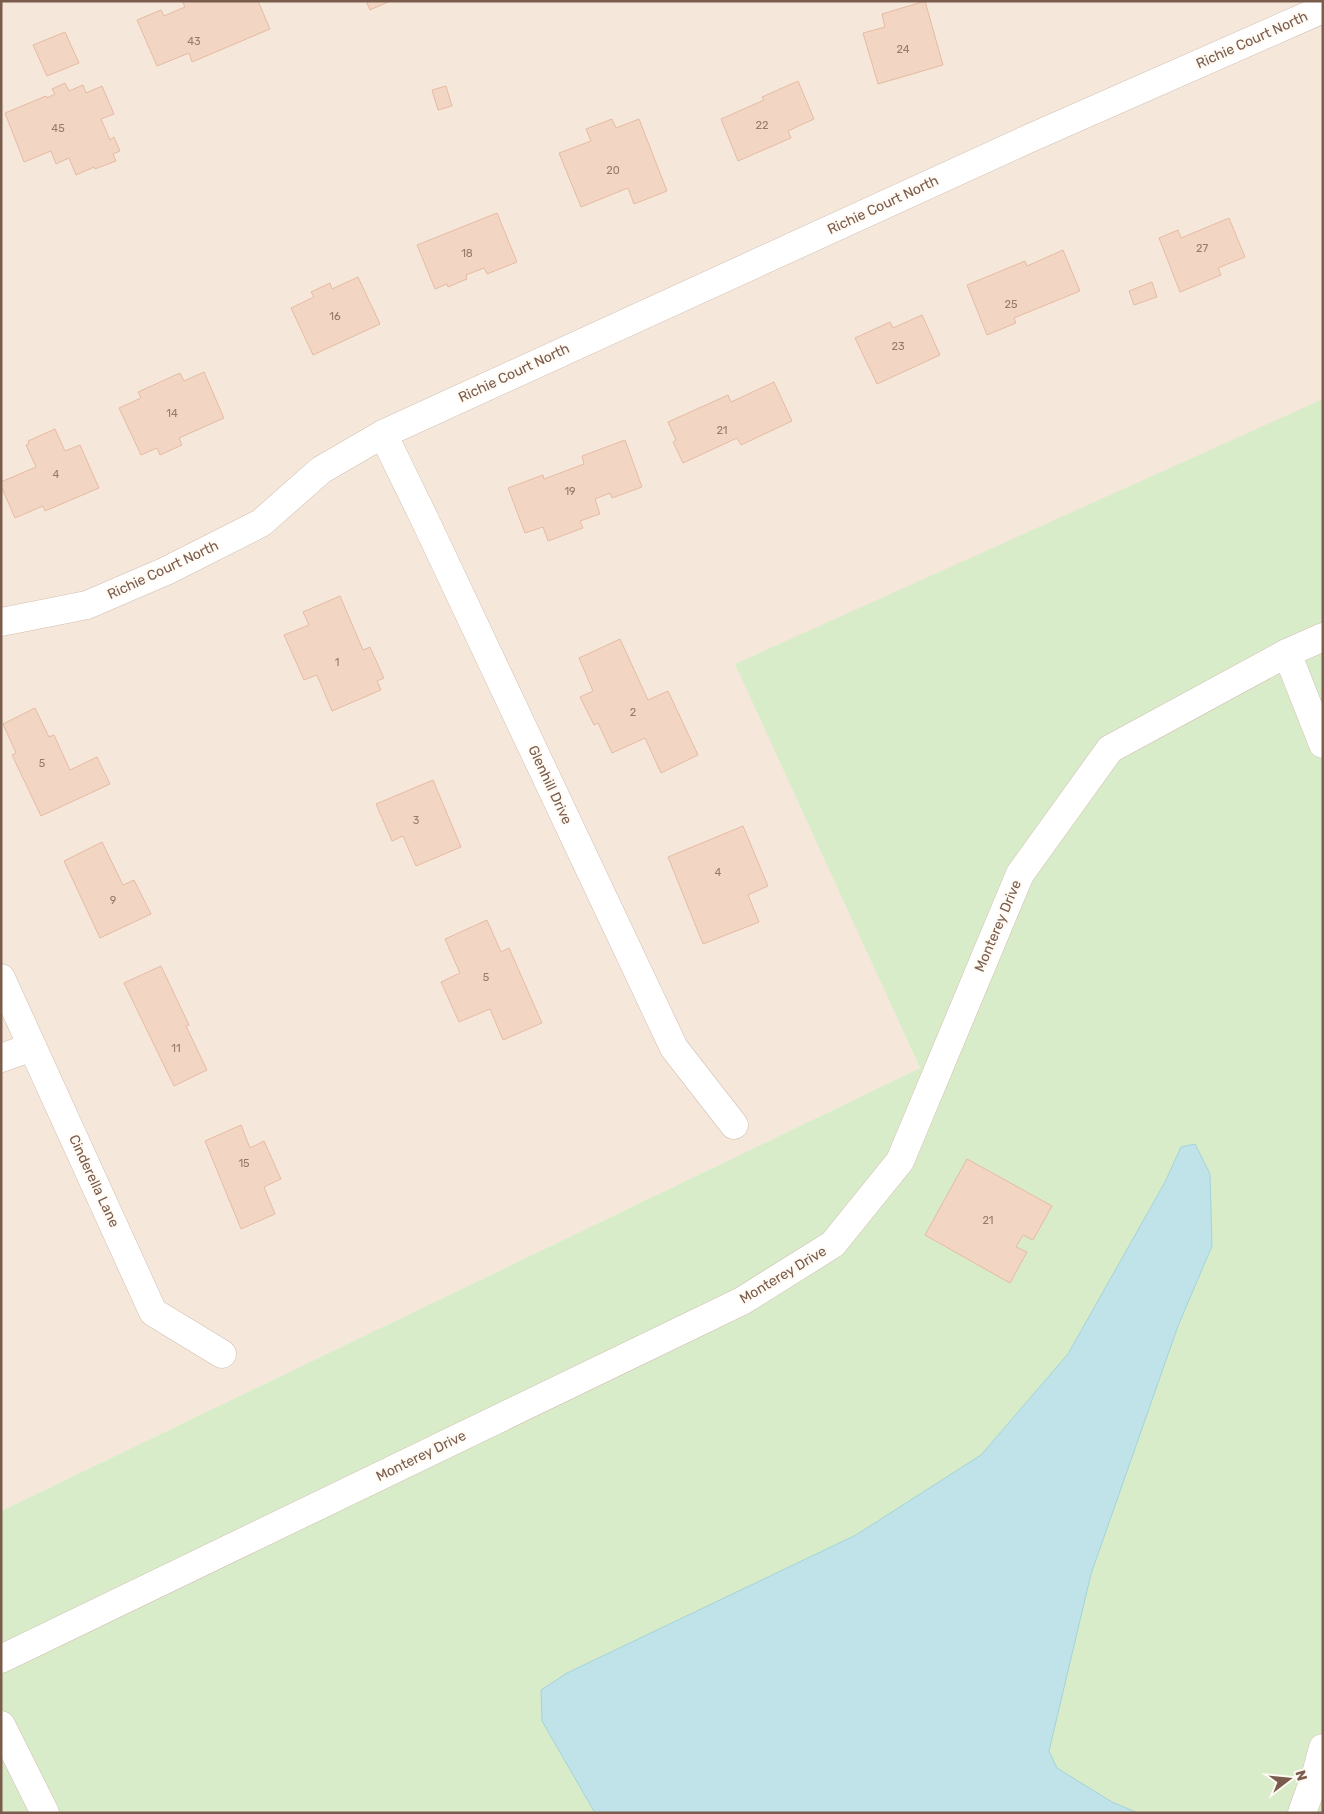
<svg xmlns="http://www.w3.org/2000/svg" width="1324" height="1814" font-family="Rubik,sans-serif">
<rect width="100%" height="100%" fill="#fdf6ec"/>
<path fill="#f5e8da" d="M1,1H1323V402L736,664L920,1068L1,1511Z"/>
<path fill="#d8ecc9" d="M1323,399V1813H1V1511L920,1068L735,664Z"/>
<path fill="#bfe3e8" stroke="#a5d3da" d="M1195,1144L1210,1174L1212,1246L1178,1326L1091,1574L1049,1751L1057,1768L1112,1802L1138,1813H595L542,1721L541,1690L567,1673L856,1535L981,1455L1068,1354L1165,1182L1181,1147Z"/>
<g fill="#f3d5c3" stroke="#e6bba3">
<path d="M182,1H258L270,29L192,62L189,53L157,66L137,20L161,10L164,16L185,7Z"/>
<path d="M366,1H390L370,10Z"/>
<path d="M925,1L943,65L878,84L863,33L885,27L882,14Z"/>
<path d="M65,32L79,63L47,76L33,45Z"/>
<path d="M798,81L814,119L788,131L791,138L738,161L721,119L764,100L762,97Z"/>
<path d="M65,83L69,91L83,85L86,93L102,86L114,114L101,119L110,140L114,137L120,151L113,154L116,161L95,169L94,167L76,175L69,158L56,164L51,151L24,162L5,113L46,96L47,98L55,94L52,89Z"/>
<path d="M446,86L452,106L438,110L432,90Z"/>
<path d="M612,119L616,128L639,119L667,191L634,204L628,188L581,207L559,153L591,141L586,129Z"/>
<path d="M497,213L517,262L487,274L484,268L466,275L467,279L448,287L447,284L435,289L417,245Z"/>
<path d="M1229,218L1245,257L1218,268L1221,275L1180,292L1159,238L1178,230L1181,238Z"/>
<path d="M1063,250L1080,291L1014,318L1016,323L987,335L967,285L1025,261L1027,266Z"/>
<path d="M358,277L380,324L313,355L291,308L314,297L311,292L330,283L332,289Z"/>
<path d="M1152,282L1157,297L1134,305L1129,291Z"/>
<path d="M922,315L940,355L877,384L855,338L890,322L893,328Z"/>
<path d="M204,372L224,418L179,438L182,445L160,455L157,448L141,455L119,408L141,398L138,392L180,373L184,381Z"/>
<path d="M774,382L792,421L741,445L737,438L683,463L673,442L676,440L668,422L728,395L731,402Z"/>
<path d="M55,429L65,451L80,445L99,488L45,511L43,506L15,518L1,486V482L36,467L26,445L29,444L28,441Z"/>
<path d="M625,440L642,487L612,498L610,493L595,499L600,514L580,521L583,528L548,541L543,527L525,533L508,488L543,475L544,479L584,464L582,456Z"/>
<path d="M340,596L363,650L370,647L384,678L377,681L381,690L332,711L317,675L304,680L284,635L309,625L303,612Z"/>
<path d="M620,639L648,700L668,691L698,755L661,773L645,738L612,753L598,723L594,725L580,697L593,691L579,658Z"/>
<path d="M35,708L49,737L54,735L70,770L97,757L110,784L41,816L12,755L16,753L3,724Z"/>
<path d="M433,780L461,847L416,866L403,836L392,841L376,804Z"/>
<path d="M743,826L768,886L748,895L759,922L703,944L668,857Z"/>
<path d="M102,842L123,885L134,880L151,914L100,938L64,861Z"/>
<path d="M487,920L501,952L509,948L542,1023L503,1040L490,1009L459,1022L441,982L460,973L445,939Z"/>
<path d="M161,966L189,1025L186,1026L207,1070L174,1086L124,983Z"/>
<path d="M241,1125L250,1148L264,1141L281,1179L264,1187L275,1214L241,1229L205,1141Z"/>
<path d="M967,1159L1052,1206L1033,1240L1023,1235L1016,1247L1027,1252L1010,1283L925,1235Z"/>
</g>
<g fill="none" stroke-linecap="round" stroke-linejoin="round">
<defs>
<g id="minor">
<path d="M383,434L424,518L674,1048L734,1125"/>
<path d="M1,622L87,605L166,571L261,523L321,470L383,434L1028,139L1323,9"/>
<path d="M1287,653L1323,744"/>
<path d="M1,978L153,1312L222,1354"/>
<path d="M1,1058L32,1047"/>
<path d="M1,1659L742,1301L833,1244L900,1161L1020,874L1110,749L1287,653L1323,637"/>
<path d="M1,1725L45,1813"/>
<path d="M1302,1813L1316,1774L1323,1748"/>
</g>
</defs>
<use href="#minor" stroke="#d1beb0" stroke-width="29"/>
<use href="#minor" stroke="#fff" stroke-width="28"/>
</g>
<g text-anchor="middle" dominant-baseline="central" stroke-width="4" stroke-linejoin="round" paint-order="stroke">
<g font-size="11" fill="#987a6a">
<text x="194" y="41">43</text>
<text x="903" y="49">24</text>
<text x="762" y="125">22</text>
<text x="58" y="128">45</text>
<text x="613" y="170">20</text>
<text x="1202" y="248">27</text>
<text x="467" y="253">18</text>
<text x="1011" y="304">25</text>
<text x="335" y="316">16</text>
<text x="898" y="346">23</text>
<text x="172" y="413">14</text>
<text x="722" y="430">21</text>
<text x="56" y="474">4</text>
<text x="570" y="491">19</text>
<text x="337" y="662">1</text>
<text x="633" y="712">2</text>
<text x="42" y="763">5</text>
<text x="416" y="820">3</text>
<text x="718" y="872">4</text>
<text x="113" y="900">9</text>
<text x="486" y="977">5</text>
<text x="176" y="1048">11</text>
<text x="244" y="1163">15</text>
<text x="988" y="1220">21</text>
</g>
<g font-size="14" fill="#7a5c4d" stroke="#fffaf3">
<text transform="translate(1252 40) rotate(-24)">Richie Court North</text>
<text transform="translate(883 205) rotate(-25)">Richie Court North</text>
<text transform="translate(514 373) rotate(-25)">Richie Court North</text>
<text transform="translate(163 570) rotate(-25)">Richie Court North</text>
<text transform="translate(550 785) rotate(65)">Glenhill Drive</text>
<text transform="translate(998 926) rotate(-67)">Monterey Drive</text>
<text transform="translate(94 1181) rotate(65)">Cinderella Lane</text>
<text transform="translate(783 1275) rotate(-31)">Monterey Drive</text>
<text transform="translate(421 1456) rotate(-26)">Monterey Drive</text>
</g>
</g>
<rect width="1324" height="1814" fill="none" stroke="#7a5c4d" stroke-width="5"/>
<g transform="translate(1289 1779) rotate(74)" stroke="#fffaf3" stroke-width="4" paint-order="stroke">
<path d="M0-4L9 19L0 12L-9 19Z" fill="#7a5c4d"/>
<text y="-8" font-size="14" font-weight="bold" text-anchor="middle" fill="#7a5c4d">N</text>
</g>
</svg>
